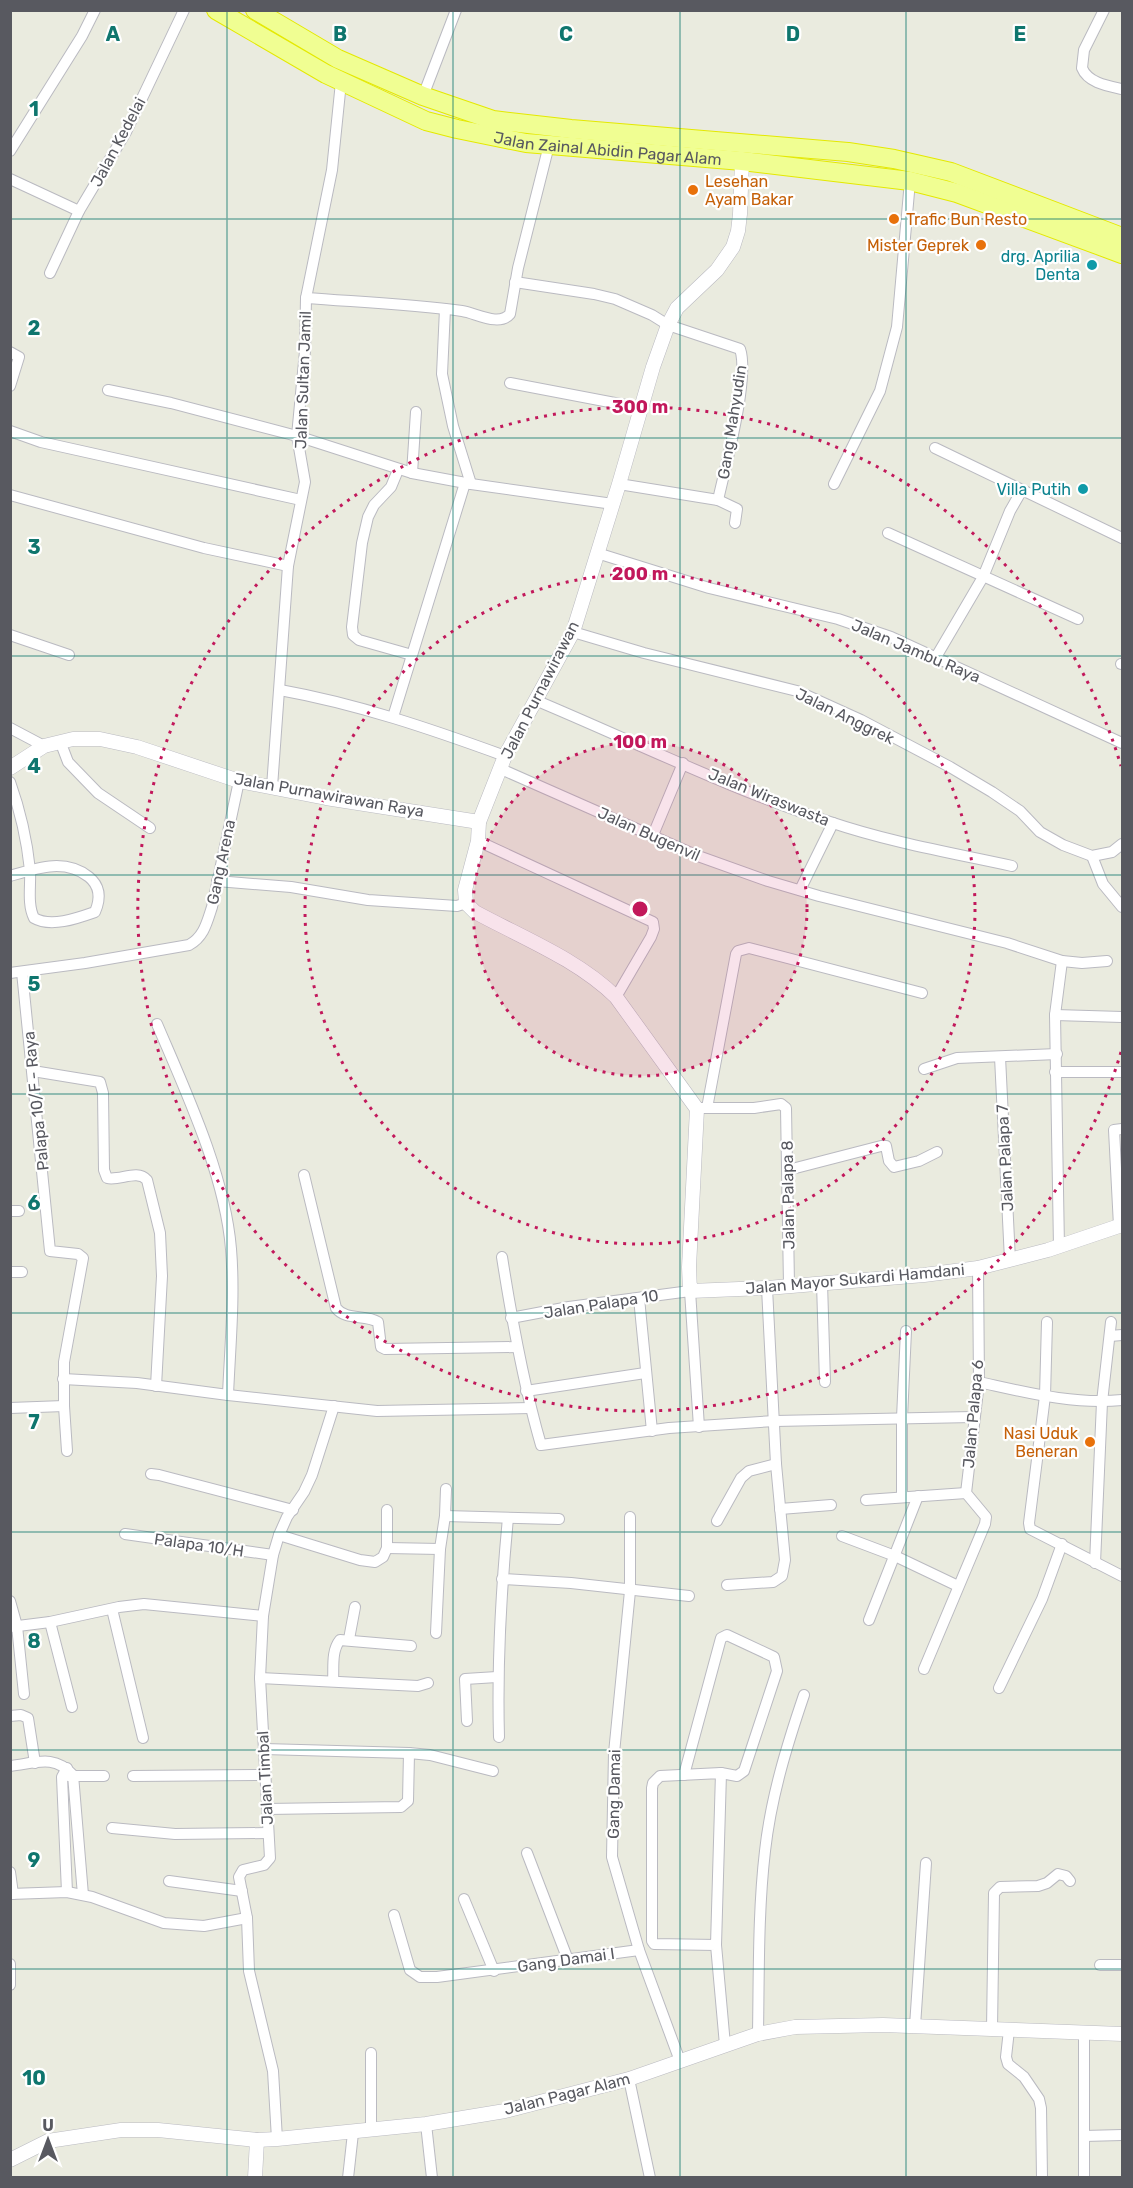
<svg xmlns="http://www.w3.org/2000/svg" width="1133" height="2188" font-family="Rubik,sans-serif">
<rect width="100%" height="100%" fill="#eaebdf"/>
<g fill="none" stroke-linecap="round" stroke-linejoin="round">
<defs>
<g id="minor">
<path d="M1104,10L1084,50L1082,68C1088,83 1108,86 1122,89"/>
<path d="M423,96L456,10"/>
<path d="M10,151L82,36L95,10"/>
<path d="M10,179L79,211"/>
<path d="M50,273L79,211L126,132L184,10"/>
<path d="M515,282L594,294L615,299L652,315L668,325L740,349C750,377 725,468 718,500"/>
<path d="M306,298C358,302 410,304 462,311C476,313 499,327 510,314L518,268L549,145"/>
<path d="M445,309L442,374L453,426L471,484"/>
<path d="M10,352L19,357L10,386"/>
<path d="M510,383L641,408"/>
<path d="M108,390L171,403L297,436L412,473L471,484L613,504"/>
<path d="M10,431L41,442L301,500"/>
<path d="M935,448L1122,538"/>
<path d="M398,470L391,487L374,505L368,517L362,543L352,627L353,635L359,640L412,655"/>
<path d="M412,473L416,412"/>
<path d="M619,484L718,500L737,509L735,523"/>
<path d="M834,484L880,391L897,327L910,181"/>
<path d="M10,495L204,548L288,566"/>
<path d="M888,533L1078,619"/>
<path d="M597,553L709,588L838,619L891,637L1122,743"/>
<path d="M573,632L644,653L797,691L861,720L950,767L992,792L1020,811L1040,832L1063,845L1092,856L1112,852L1122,844"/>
<path d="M10,635L69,655"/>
<path d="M936,657L983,577L1010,511L1022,490"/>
<path d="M1121,664H1122"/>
<path d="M280,690C358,704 431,729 505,756"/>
<path d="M535,700C633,741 730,789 830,822C889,842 952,853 1012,866"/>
<path d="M393,717L465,483"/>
<path d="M10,728L44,746"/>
<path d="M60,741L68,762L98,793L150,828"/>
<path d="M501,769L698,856L768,881L819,896L1007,943L1062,961L1082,963L1107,961"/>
<path d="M10,782C20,810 27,841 30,870C31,885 27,904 34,918C51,928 78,918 95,912C101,898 100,886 89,877C65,858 37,868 10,876"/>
<path d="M272,787L288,566L305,482L297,436L305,351L306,298L332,170L341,82"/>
<path d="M653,835L683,763"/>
<path d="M478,841L653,922L654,929L651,937L616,997"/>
<path d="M1092,856L1103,884L1122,907"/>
<path d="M217,881L291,887L368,900L457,906L466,903"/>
<path d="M800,890L833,823"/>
<path d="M22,972L50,1251L78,1254L83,1258L64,1362V1406L67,1451"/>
<path d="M10,973L85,963L189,945C204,937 207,922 212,907L239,781"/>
<path d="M1055,1015L1122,1017"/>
<path d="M157,1024C186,1092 225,1175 231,1249C235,1297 230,1347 228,1395"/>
<path d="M1000,1057L1010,1260"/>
<path d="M924,1069L957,1058L1057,1054"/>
<path d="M33,1071L100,1082L103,1093L104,1170L107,1178C120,1181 137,1169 147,1180L160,1233L162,1276L156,1386"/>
<path d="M1055,1072H1122"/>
<path d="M701,1108H754L781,1104L786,1108L789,1285"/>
<path d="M707,1108L736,954L738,951L749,948L922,993"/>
<path d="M788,1170L881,1146H886L889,1161L894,1167L919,1161L937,1152"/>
<path d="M304,1175L336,1308C346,1321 365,1314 378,1322L381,1347L385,1349L517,1347"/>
<path d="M10,1211H19"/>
<path d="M1119,1226L1114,1130L1122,1129"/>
<path d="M1059,1247L1055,1015L1062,961"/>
<path d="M502,1257C512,1321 523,1383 541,1445L669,1428L775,1421L973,1417"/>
<path d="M10,1272H22"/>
<path d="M822,1283L825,1382"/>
<path d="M639,1298L652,1431"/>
<path d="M511,1318L569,1307L690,1291L699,1427"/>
<path d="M1047,1322L1045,1396L1029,1523L1030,1529L1122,1576"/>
<path d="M1110,1336L1122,1335"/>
<path d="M63,1379L137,1383L228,1395L377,1411L530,1408"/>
<path d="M979,1382C1025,1392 1074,1405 1122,1400"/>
<path d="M526,1391L645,1373"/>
<path d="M10,1408L64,1406"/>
<path d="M151,1474L159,1475L293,1510"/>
<path d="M902,1497V1418L906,1331"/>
<path d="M866,1500L966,1493"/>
<path d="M780,1509L831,1505"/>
<path d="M445,1516L559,1519"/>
<path d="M630,1517V1591L614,1753L612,1857L639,1950L680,2061"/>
<path d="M717,1521L741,1478L749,1471L776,1464"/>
<path d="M125,1534L273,1555"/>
<path d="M279,1535L360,1560L375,1562L383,1557L387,1548V1510"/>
<path d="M842,1536L895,1556L958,1586"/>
<path d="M387,1548L440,1549"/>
<path d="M1095,1563L1102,1402L1111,1322"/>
<path d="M502,1579L571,1583L689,1596"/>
<path d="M727,1585L773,1582L782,1576L785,1560L776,1464L767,1288"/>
<path d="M10,1601L17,1626L24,1694"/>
<path d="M112,1609L143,1738"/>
<path d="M869,1620L918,1496"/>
<path d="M50,1622L72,1707"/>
<path d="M10,1627L50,1622L119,1607L144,1604L263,1616"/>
<path d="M436,1633L440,1549L445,1516L446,1489"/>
<path d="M349,1639L355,1607"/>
<path d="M924,1669L985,1524L986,1517L966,1493L979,1382L978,1268"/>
<path d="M260,1678L418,1686L428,1683"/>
<path d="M333,1681C334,1668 331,1651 340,1640L411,1646"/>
<path d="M999,1688L1042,1599L1062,1544"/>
<path d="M10,1716L21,1715L28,1718L35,1763"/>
<path d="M467,1721L465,1679L497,1677"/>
<path d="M499,1737C497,1664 501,1591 508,1518"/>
<path d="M264,1749L409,1753L430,1755L493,1771"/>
<path d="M10,1766C36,1763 54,1754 73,1775L83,1895"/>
<path d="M684,1775L721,1638L727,1635L774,1657L777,1671L744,1771L737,1776L721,1773"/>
<path d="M68,1776H104"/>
<path d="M133,1776L264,1775"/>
<path d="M267,1809L401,1807L408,1801L409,1753"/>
<path d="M112,1828L175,1834L267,1833"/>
<path d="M527,1853L568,1960"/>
<path d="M10,1872L13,1894"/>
<path d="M169,1881L242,1891"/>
<path d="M67,1892L62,1777L67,1768"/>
<path d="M10,1894L67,1892L92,1897L164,1923L204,1926L247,1918"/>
<path d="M464,1899L494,1971"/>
<path d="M394,1915L410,1970L420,1977H437L639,1950"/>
<path d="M716,1945L654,1944L652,1941V1788L653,1783L660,1776L721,1773L716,1945L725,2045"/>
<path d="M10,1964V1985"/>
<path d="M1100,1965H1122"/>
<path d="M915,2026L926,1863"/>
<path d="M992,2029L994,1893L1000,1887L1038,1886L1047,1883L1058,1874L1066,1876L1070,1881"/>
<path d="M1009,2030L1006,2057L1008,2064L1024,2077L1039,2099L1041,2108L1042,2178"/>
<path d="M1084,2033V2178"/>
<path d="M758,2034C759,1973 758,1911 765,1851C771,1797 787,1745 804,1695"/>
<path d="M371,2053V2131"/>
<path d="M629,2079L650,2178"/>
<path d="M426,2124L432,2178"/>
<path d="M1084,2136L1122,2135"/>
<path d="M277,2139L273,2071L249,1971L247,1918L239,1877L243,1870L264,1865L270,1858L260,1678L263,1616L273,1555L279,1535L287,1517L304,1492L312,1475L334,1406"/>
<path d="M348,2178L353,2133"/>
</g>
<g id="tertiary">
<path d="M742,161L740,214L738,231L733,247L717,270L677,308L668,325L653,367L619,484L573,632L505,756L479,822L478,841L465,890L466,903L475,912C523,938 577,959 616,997L697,1109L689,1267L690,1291L767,1288L924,1275L978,1268L1048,1250L1122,1225"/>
<path d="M10,768L44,746L73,739H100L137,747L239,781L326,798L479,822"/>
<path d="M10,2160L48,2141L121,2130H158L257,2140L277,2139L426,2124L505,2111L629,2079L758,2034L795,2027L883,2025L1122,2034"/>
<path d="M255,2178L257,2140"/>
</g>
<g id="trunk">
<path id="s1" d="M216,10L326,74L426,121L457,129L526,143L742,161L910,181L957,193L1122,254"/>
<path d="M255,10L338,59L423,96L493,120L571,129L848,152L894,159L951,172L1122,237"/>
</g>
</defs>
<use href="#minor" stroke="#babac1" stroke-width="12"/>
<use href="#tertiary" stroke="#babac1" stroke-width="15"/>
<use href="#trunk" stroke="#e4e901" stroke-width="20"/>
<use href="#minor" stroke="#fff" stroke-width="10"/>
<use href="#tertiary" stroke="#fff" stroke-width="14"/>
<use href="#trunk" stroke="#f0fe92" stroke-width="18"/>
</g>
<path fill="none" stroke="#0f766e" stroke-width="1.5" stroke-opacity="0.55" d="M227,10V2178M453,10V2178M680,10V2178M906,10V2178M10,219H1122M10,438H1122M10,656H1122M10,875H1122M10,1094H1122M10,1313H1122M10,1532H1122M10,1750H1122M10,1969H1122"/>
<circle cx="640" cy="909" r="167" fill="#c2185b" fill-opacity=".12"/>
<g fill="none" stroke="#c2185b" stroke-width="3" stroke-dasharray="3 6">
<circle cx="640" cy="909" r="167"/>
<circle cx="640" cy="909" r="335"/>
<path d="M1121 1052A502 502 0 1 1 1121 766"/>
</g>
<g fill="#e8710a" stroke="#fff" stroke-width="2">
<circle cx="693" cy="190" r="6"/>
<circle cx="894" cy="219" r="6"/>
<circle cx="981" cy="245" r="6"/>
<circle cx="1090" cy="1442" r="6"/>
</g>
<g fill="#0f9aa8" stroke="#fff" stroke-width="2">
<circle cx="1092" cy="265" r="6"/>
<circle cx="1083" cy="489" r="6"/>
</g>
<g text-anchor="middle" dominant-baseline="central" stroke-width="4.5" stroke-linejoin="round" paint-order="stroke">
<g font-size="16" fill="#585960" stroke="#fff">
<text transform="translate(118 142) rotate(-62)">Jalan Kedelai</text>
<text stroke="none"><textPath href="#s1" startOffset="422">Jalan Zainal Abidin Pagar Alam</textPath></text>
<text transform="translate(303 380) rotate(-88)">Jalan Sultan Jamil</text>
<text transform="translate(732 422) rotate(-81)">Gang Mahyudin</text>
<text transform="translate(916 651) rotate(23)">Jalan Jambu Raya</text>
<text transform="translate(540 690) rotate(-63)">Jalan Purnawirawan</text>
<text transform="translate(845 716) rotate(26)">Jalan Anggrek</text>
<text transform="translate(329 795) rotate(10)">Jalan Purnawirawan Raya</text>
<text transform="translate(769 797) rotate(22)">Jalan Wiraswasta</text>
<text transform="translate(649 834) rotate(24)">Jalan Bugenvil</text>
<text transform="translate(221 862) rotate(-78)">Gang Arena</text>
<text transform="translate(36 1101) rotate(-96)">Palapa 10/F - Raya</text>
<text transform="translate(1005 1158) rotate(-93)">Jalan Palapa 7</text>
<text transform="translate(788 1195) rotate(-91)">Jalan Palapa 8</text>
<text transform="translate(855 1279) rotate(-5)">Jalan Mayor Sukardi Hamdani</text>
<text transform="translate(601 1304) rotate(-9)">Jalan Palapa 10</text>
<text transform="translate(973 1414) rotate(-85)">Jalan Palapa 6</text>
<text transform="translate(199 1545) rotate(8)">Palapa 10/H</text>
<text transform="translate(265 1778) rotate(-93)">Jalan Timbal</text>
<text transform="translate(614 1794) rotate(-89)">Gang Damai</text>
<text transform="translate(566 1960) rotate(-8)">Gang Damai I</text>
<text transform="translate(567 2094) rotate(-14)">Jalan Pagar Alam</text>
</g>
<g font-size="16" fill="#c56008" stroke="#fff" text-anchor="start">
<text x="705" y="181">Lesehan<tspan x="705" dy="18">Ayam Bakar</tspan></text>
<text x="906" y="219">Trafic Bun Resto</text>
<text x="969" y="245" text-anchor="end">Mister Geprek</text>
<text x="1078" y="1433" text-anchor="end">Nasi Uduk<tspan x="1078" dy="18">Beneran</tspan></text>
</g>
<g font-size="16" fill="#0d838f" stroke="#fff" text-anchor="end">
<text x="1080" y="256">drg. Aprilia<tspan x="1080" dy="18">Denta</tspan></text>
<text x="1071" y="489">Villa Putih</text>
</g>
</g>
<g font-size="20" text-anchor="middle" font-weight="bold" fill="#0f766e" stroke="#fff" stroke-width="4.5" stroke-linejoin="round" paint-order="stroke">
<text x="113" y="41">A</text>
<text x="340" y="41">B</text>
<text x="566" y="41">C</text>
<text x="793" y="41">D</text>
<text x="1020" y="41">E</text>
<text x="34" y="116">1</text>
<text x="34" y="335">2</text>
<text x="34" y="554">3</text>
<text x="34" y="773">4</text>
<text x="34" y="991">5</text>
<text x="34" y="1210">6</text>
<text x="34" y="1429">7</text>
<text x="34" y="1648">8</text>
<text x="34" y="1867">9</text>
<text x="34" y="2085">10</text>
</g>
<circle cx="640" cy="909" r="9" fill="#c2185b" stroke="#fff" stroke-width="3"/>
<g font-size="18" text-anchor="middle" font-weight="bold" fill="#c2185b" stroke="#fff" stroke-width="4.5" stroke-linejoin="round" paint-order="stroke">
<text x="640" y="413">300 m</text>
<text x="640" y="580">200 m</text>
<text x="640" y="748">100 m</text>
</g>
<rect width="1133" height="2188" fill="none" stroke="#585960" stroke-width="24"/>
<g transform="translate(48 2140)" stroke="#ffffff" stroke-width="4.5" paint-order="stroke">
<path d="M0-4.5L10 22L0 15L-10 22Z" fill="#585960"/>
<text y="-9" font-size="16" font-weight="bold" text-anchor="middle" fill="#585960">U</text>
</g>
</svg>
